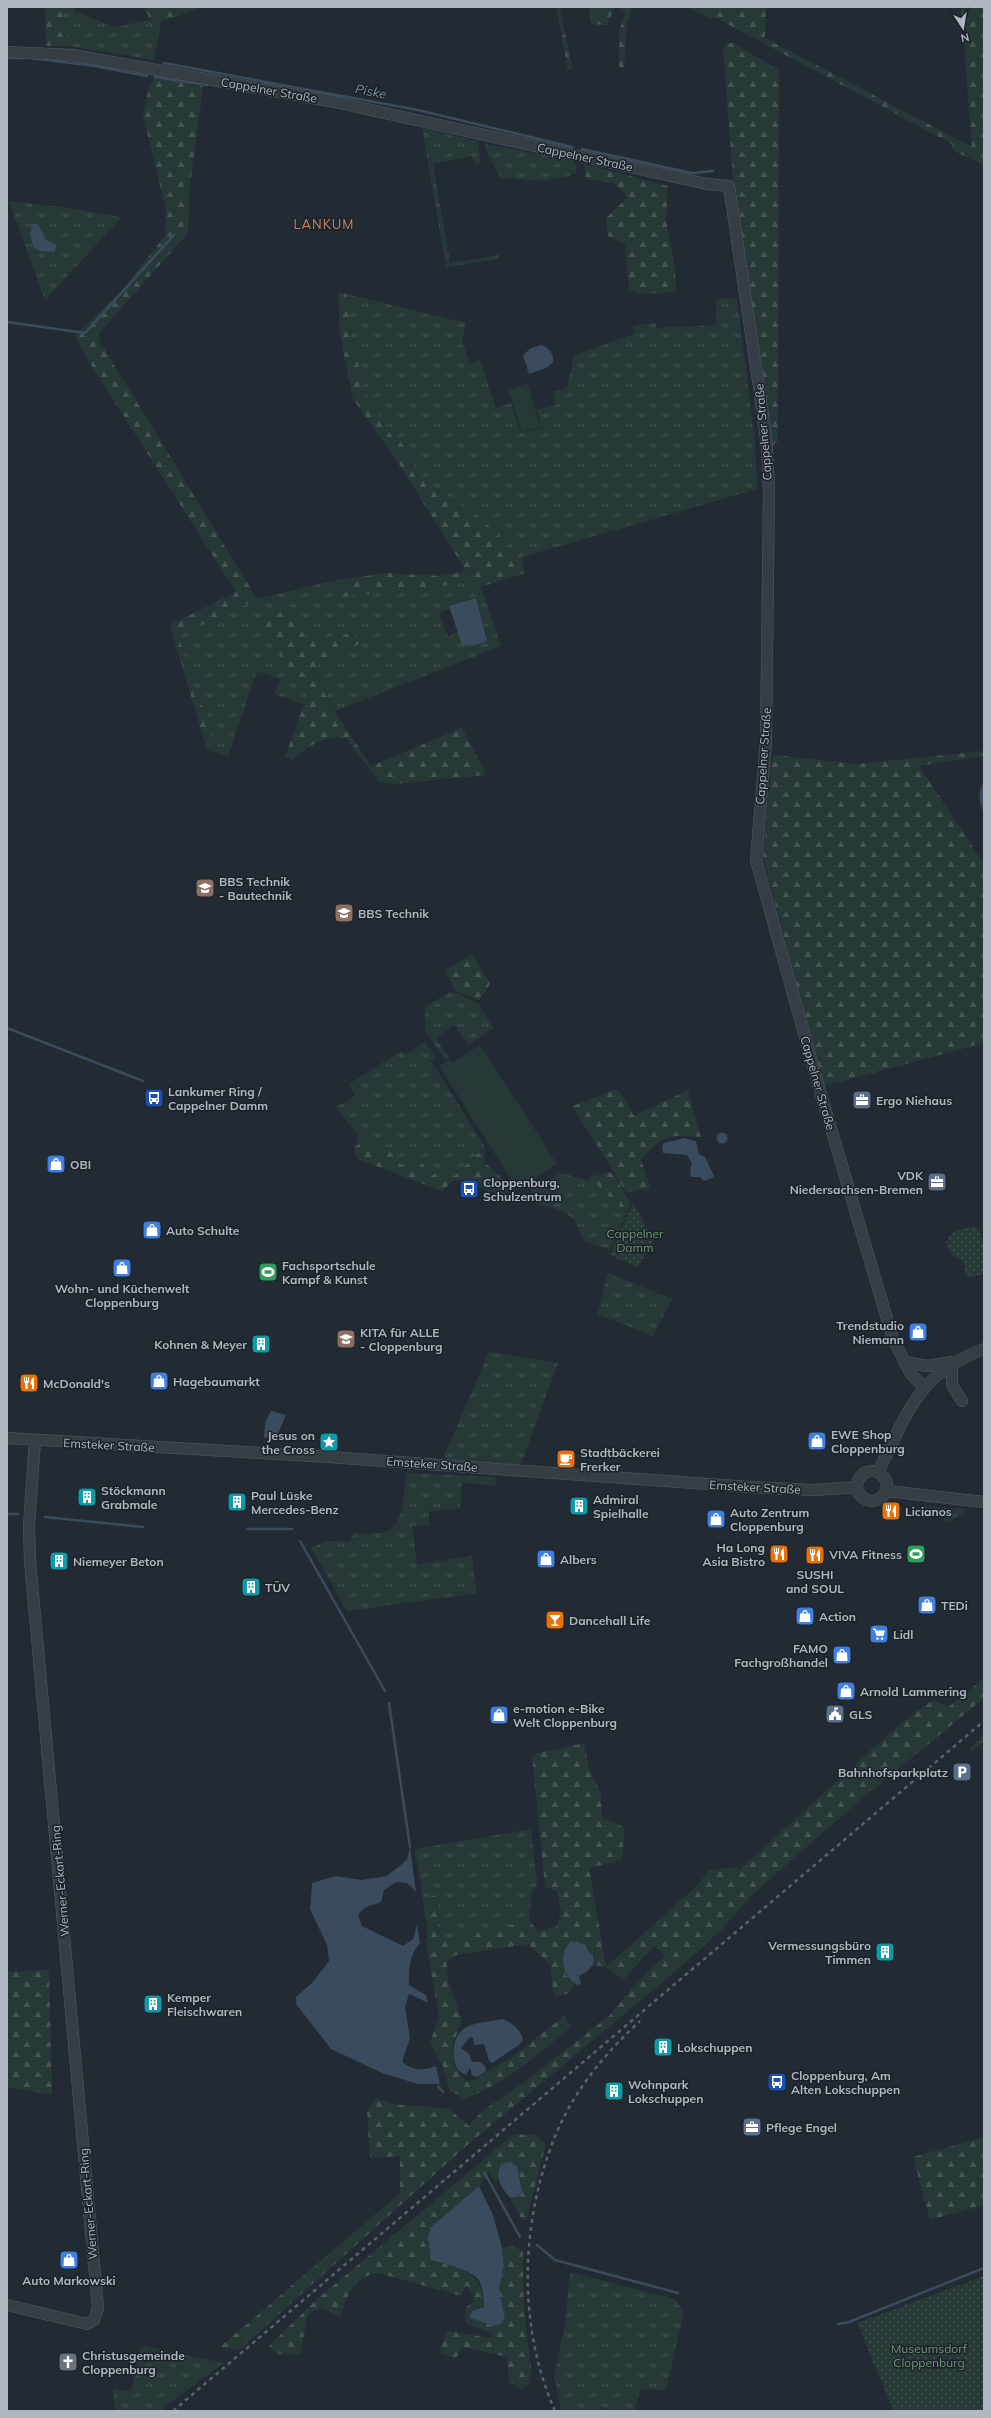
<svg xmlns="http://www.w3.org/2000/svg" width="991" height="2418" font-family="Mulish,sans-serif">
<defs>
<pattern id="grass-tufts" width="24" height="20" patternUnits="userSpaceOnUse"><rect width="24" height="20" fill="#273937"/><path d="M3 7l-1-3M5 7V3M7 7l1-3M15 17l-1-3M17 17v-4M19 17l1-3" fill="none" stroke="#445452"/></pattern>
<pattern id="forest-firs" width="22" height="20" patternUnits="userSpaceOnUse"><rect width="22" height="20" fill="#273937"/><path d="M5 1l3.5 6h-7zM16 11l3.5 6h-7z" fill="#445452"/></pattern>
<pattern id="park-dots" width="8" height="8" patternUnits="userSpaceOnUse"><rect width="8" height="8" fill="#273937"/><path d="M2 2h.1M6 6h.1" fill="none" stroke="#445452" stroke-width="1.8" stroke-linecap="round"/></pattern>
</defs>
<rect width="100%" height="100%" fill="#222b34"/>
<g fill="url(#grass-tufts)" fill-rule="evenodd">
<path d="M62,7H74L75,12L115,27L150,20L161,21L154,60L69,46Z"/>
<path d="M422,128L477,141L481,164H476L471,156L433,164L450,263L499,255V259L446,267Z"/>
<path d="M485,144L575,161L577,172C554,185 524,180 500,177L487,153Z"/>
<path d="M9,201L68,208L122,217L45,300Z"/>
<path d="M347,294L466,323L462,342L470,363L480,359L496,408L511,403L521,433L541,428L537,410L556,405L553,392L567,388L574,355L634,334L633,326L656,323V328L716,325V299L737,298L755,441L757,489L522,557L478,516L434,487L419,473L399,438L394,439L367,399L351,332Z"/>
<path d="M472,579L481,587L501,646L335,711L312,667L359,644L353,633L309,640L293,605L261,623L307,696L305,705L274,694L280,679L257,671L228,756L214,752L208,715L195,695L179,636L257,599L336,580L342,597L407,589L427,590ZM476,598L487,636L462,644L459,631L448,637L439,613L450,609V606Z"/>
<path d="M452,991L478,1003L494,1028L468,1045L454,1025L436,1038L449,1058L445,1060L425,1031V1007Z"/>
<path d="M425,1042L436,1058L431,1061L485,1147L453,1176H431L378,1155L366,1139L357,1134L336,1107L356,1096L349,1084L401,1051L405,1055Z"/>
<path d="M562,1173L595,1183L627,1213L610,1250L584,1241L574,1219L564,1212L536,1203L531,1189Z"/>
<path d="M608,1273L672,1299L653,1336L597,1314Z"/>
<path d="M489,1352L558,1363L521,1464L441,1463Z"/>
<path d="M406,1473L495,1477L496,1485L462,1483L460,1508L429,1511V1525L412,1526L417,1565L472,1556L477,1593L347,1611L311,1548L327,1541H350L354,1533C362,1533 371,1534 379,1533C406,1531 404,1492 406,1473Z"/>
<path d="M923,1506L963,1509L965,1514L945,1522L941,1512L924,1510Z"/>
<path d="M531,1829L537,1885L532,1891L529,1920L443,1941L427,1899V1925L415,1849Z"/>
<path d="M570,2272L675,2299L684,2312L666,2390L641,2389L634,2411H616L602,2407L601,2411H562L554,2378L565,2324Z"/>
<path d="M141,2345L223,2363L160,2411H115L113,2389L131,2391Z"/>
</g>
<g fill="url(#forest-firs)">
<path d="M45,7H62L69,46H46Z"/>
<path d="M144,7H202L176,17L161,21L150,20Z"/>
<path d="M556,7H574L560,9L573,70H568Z"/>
<path d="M589,7H615L607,25L591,24Z"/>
<path d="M617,7H632L627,23L624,67L619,68V31L626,11Z"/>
<path d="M687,7H766L765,38L972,147L961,7H984V165L954,151L952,144L718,19L711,18Z"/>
<path d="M727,43H733L779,70L778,441L772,446L733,179L723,49Z"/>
<path d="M154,78L203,86L189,192L188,233L100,332L99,340L257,599L179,636L195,695L208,715L214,752L207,750L170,625L236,592L86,357L75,336L121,291L165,236L166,210L143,115L148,91Z"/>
<path d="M584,164L668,186L666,221L675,267L676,292L641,294L629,290L625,244L608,236L606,218L628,197L614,183L586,179Z"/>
<path d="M338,292L347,294L351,332L367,399L394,439L399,438L419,473L434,487L478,516L522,557L525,573L481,587L472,579L427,590L407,589L342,597L336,580L387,573L441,576L466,571L401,467L353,399L340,335Z"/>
<path d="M294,605L309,640L354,633L359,644L312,668L333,709L371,766L455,731L461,726L486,775L394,784L379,782L347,739C326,734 307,746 293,760L285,757L307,696L260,623Z"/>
<path d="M984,751V756L919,766L984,864V1043L824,1086L763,858L771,760L775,755L857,764Z"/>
<path d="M472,954L490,984L479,1000L455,991L445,970Z"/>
<path d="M618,1089L634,1116L688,1090L701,1137C666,1135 665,1134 641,1160L650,1188L627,1193L572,1106Z"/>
<path d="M357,1134L366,1139L378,1155L393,1147L401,1165L418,1156L431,1176L448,1167L454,1176L485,1147L484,1162L516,1191L513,1202L467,1181L454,1180L442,1191L357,1159L354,1147L358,1145Z"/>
<path d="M612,1172L631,1204L627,1213L595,1183L587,1181L590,1177Z"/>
<path d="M984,1678V1698L851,1808L753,1894L720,1931L685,1963L464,2148L239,2350L220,2347L400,2193V2156L370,2158L367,2111L376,2098L394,2104L449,2109L469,2126L481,2112L523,2083L610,2015L632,1988L666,1955L654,1946L623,1980L606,1967L593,1965V1955L565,1974L574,1983L570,1993L554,1997L550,1965L528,1944L455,1955L447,1962L448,1981L462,2020L453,2044L454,2066L465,2081L476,2080L486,2071L510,2059L564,2016L571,2027C539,2053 504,2086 464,2098L450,2091L442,2064L430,2043L439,2016L427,1948V1899L434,1895L438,1899L440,1912L435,1923L443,1941L529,1920L538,1932L557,1926L561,1912L557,1891L545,1887L532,1754L584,1743L589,1768L601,1794L602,1818L616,1823L625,1829L622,1860L589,1868L606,1967L698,1885L709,1870L737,1867L739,1870L900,1724L933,1700L948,1707Z"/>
<path d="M49,1970L52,2095L8,2087L7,2071V1972Z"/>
<path d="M534,2134L546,2144L527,2218L522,2220L510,2198L517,2197L522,2185L517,2166L510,2162L501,2164L497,2171L498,2180L495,2182L489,2172L479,2186L431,2227V2260C461,2269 484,2271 484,2307L476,2309L505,2318L499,2290L504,2265L502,2248L513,2246L523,2250C523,2276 523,2302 526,2328C527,2348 535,2366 529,2385L520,2389L509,2381L507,2357L462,2347L456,2358L438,2353L448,2331L490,2338L492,2333L472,2326L465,2321L466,2307L474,2302L472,2291L466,2285L461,2296L378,2273C351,2278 349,2294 340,2318L323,2308L312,2311L307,2318L300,2355L277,2354L269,2346L315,2301L513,2135Z"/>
<path d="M984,2137V2205L930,2220L913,2157Z"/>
</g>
<g fill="url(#park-dots)">
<path d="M633,1203L654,1240L638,1267L610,1255Z"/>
<path d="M973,1226L979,1229L984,1249V1274L967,1278L963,1262L951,1253L946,1245C949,1230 960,1230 973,1226Z"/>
<path d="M984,1735V1741L972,1751L970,1749Z"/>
<path d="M984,2276V2411H894L857,2323Z"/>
</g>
<g fill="#273937">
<path d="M528,383L540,427L522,432L508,390Z"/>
<path d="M480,1045L557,1164L518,1190L439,1066L449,1059L452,1063Z"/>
</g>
<g fill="#394b5c">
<path d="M32,224H38L46,240L56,245L55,252L40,251L33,247L30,234Z"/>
<path d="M541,345C549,347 554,354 553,362L546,368L529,374L523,355L531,348Z"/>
<path d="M476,598L487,640C480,645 471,647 462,645L449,606Z"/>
<path d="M984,782V813C979,803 977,792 984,782Z"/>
<circle cx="722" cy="1138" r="5.5"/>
<path d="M684,1138L696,1141L699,1154L705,1157L714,1176L712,1178L704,1181L700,1177H691L690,1169L692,1164L687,1155L663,1153L662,1146L664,1143Z"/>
<path d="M271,1411L286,1415L277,1436L264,1438L265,1423Z"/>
<path d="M410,1847L416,1892L407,1883L396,1882L384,1890L381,1902L364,1908L358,1915L362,1926L403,1946L413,1939L417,1925L420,1943C409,1956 409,1968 409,1985L426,1995L428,2003L409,1994L405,2007L410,2038L402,2062C414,2071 422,2071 436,2066L440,2084H418L382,2073L331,2049L296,2004V1997L312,1983L329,1961L327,1945L310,1909L312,1883L336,1876L361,1880L387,1876L407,1860Z"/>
<path d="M571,1941L586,1945L588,1952L593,1955V1965L586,1972L579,1976L581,1984L578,1985C562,1978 558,1953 571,1941Z"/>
<path d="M503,2019C512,2023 521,2029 523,2040L519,2045L492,2063L489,2061L484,2044L474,2045L473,2038L470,2037L461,2048L469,2054L472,2062H480L485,2066L486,2071L477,2077L472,2075L470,2068L466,2075C456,2071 455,2066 454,2056C452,2022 476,2024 503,2019Z"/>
<path d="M509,2162L517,2166L522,2191L517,2197L510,2198C501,2187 494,2177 501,2164Z"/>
<path d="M479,2186L493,2215L502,2248L504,2265L499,2290L505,2318L501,2324L494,2326L470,2318L472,2311L484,2307C484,2299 483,2286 478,2279C471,2270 442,2263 431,2260L428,2237L431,2227Z"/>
</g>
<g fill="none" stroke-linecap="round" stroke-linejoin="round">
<g stroke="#394b5c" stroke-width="2.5">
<path d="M7,58H22"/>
<path d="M31,58L95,66L147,76"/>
<path d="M164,63L418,110L572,147"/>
<path d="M155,77L207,85"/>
<path d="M582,149L692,173L713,171"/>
<path d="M7,322L85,333L174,235"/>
<path d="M7,1028L143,1081"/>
<path d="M7,1514H18"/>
<path d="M45,1517L143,1527"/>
<path d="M247,1529H292"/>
<path d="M300,1541L385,1691"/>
<path d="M389,1703L410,1847"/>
<path d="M438,2086L443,2092"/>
<path d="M484,2172L520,2237"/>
<path d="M537,2245L555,2260L678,2293"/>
<path d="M838,2324L849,2322L984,2268"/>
</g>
<defs>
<g id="tertiary">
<path d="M7,52L73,55L335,102L707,184L729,186L760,394L767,446L769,491L766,741L756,860L820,1091L893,1339L911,1374L924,1387"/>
<path d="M904,1362L928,1366L951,1362"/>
<path d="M952,1363V1385L962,1401"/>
<path d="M7,1438L329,1457L750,1487L815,1490L857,1487"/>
<circle cx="872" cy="1486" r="15"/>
<path d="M878,1472C908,1413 917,1374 984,1349"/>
<path d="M887,1491L984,1502"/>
<path d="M7,2305L87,2324L94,2320L98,2308L30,1561L29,1525L35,1440"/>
</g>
</defs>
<use href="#tertiary" stroke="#525b62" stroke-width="12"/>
<use href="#tertiary" stroke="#353d45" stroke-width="11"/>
<g stroke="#57626b" stroke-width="2.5" stroke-dasharray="4 4" stroke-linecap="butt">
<path d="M173,2411L984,1721"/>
<path d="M555,2411C517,2325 520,2221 556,2134C574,2091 605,2053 640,2021"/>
</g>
</g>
<defs>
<symbol id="school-square" viewBox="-11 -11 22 22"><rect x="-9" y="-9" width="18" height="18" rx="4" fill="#8d6e63" stroke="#1b2229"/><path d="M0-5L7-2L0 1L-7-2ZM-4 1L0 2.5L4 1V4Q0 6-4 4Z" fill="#fff"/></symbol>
<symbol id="bus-square" viewBox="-11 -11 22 22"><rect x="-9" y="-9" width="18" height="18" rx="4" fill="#1a4fb4" stroke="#1b2229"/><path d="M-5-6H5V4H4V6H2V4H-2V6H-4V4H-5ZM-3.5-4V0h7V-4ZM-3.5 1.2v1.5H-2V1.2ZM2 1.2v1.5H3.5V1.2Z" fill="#fff"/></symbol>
<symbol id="office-square" viewBox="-11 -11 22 22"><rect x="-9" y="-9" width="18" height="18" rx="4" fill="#5c6f8a" stroke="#1b2229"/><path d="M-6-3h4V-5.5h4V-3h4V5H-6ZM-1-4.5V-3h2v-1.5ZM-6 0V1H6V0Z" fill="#fff"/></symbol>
<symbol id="shop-square" viewBox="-11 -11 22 22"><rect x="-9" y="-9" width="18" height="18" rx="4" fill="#3f7fe0" stroke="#1b2229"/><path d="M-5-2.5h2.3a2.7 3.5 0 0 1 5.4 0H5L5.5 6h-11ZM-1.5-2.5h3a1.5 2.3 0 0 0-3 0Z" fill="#fff"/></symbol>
<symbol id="stadium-square" viewBox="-11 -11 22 22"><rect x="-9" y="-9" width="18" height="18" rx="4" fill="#2e9e5b" stroke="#1b2229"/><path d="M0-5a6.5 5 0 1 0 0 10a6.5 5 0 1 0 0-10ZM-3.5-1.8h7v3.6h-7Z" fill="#fff"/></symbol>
<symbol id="building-square" viewBox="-11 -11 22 22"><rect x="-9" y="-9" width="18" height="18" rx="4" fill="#0f9aa8" stroke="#1b2229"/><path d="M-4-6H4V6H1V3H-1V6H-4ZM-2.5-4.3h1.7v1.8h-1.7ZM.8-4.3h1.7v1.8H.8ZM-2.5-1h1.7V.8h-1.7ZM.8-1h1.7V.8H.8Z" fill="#fff"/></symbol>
<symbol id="restaurant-square" viewBox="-11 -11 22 22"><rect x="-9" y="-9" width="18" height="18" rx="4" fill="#e8710a" stroke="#1b2229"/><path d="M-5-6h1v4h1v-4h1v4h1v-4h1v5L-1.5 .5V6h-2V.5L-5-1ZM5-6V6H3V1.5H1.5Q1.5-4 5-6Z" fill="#fff"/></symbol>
<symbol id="sight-square" viewBox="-11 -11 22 22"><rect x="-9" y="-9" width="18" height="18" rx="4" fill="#0f9aa8" stroke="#1b2229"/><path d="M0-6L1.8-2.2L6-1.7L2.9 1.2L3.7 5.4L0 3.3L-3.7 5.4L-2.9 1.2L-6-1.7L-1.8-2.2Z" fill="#fff"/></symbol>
<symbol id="cafe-square" viewBox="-11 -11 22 22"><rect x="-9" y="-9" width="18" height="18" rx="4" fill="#e8710a" stroke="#1b2229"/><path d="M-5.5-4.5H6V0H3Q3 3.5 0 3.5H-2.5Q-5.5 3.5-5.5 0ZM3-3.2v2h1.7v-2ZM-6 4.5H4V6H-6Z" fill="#fff"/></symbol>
<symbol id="bar-square" viewBox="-11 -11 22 22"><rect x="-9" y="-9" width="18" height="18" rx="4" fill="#e8710a" stroke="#1b2229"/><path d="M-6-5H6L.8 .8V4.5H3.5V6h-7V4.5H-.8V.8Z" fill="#fff"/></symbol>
<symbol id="supermarket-square" viewBox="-11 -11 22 22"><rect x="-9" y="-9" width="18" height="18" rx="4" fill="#3f7fe0" stroke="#1b2229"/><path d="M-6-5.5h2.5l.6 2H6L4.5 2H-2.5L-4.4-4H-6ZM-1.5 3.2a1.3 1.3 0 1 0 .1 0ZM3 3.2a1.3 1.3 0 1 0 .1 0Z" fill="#fff"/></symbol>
<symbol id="civic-square" viewBox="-11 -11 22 22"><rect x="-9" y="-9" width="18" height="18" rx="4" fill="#5c6f8a" stroke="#1b2229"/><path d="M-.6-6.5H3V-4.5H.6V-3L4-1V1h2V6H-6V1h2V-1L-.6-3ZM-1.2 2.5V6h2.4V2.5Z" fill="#fff"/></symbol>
<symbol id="parking-square" viewBox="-11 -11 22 22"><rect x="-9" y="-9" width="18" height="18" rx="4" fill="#5c6f8a" stroke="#1b2229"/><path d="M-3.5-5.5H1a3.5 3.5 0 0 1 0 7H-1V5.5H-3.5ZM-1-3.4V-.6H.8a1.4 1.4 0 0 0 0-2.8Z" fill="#fff"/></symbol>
<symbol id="church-square" viewBox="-11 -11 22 22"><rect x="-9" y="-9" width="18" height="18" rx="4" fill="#6b7280" stroke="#1b2229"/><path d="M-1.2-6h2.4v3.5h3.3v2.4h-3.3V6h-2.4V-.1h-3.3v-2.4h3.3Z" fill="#fff"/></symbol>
</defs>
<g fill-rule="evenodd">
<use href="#school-square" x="194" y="877" width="22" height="22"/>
<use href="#school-square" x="333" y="902" width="22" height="22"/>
<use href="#bus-square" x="143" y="1087" width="22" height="22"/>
<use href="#office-square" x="851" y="1089" width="22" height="22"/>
<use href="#shop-square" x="45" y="1153" width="22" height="22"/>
<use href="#office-square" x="926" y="1171" width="22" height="22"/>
<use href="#bus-square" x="458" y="1178" width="22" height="22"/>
<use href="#shop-square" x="141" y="1219" width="22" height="22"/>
<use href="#shop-square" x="111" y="1257" width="22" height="22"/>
<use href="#stadium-square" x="257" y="1261" width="22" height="22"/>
<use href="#shop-square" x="907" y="1321" width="22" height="22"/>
<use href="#school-square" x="335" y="1328" width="22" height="22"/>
<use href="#building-square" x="250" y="1333" width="22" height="22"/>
<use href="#shop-square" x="148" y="1370" width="22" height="22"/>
<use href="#restaurant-square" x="18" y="1372" width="22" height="22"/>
<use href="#shop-square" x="806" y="1430" width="22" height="22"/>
<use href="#sight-square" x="318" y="1431" width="22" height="22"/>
<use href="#cafe-square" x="555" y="1448" width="22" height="22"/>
<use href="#building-square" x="76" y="1486" width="22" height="22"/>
<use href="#building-square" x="226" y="1491" width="22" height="22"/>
<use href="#building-square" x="568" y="1495" width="22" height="22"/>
<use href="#restaurant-square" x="880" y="1500" width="22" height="22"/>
<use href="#shop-square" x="705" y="1508" width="22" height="22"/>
<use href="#restaurant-square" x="768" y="1543" width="22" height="22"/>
<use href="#stadium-square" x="905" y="1543" width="22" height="22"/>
<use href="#restaurant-square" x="804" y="1544" width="22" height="22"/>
<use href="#shop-square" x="535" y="1548" width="22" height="22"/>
<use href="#building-square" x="48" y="1550" width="22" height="22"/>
<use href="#building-square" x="240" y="1576" width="22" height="22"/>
<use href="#shop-square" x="916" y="1594" width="22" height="22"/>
<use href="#shop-square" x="794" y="1605" width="22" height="22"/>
<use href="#bar-square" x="544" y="1609" width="22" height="22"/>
<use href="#supermarket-square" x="868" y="1623" width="22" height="22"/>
<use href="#shop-square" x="831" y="1644" width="22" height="22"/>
<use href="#shop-square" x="835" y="1680" width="22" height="22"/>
<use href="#civic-square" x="824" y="1703" width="22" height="22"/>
<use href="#shop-square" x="488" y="1704" width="22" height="22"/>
<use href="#parking-square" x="951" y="1761" width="22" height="22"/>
<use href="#building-square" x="874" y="1941" width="22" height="22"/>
<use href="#building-square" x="142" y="1993" width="22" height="22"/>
<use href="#building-square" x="652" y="2036" width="22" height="22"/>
<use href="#bus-square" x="766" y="2071" width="22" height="22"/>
<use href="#building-square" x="603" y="2080" width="22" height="22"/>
<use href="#office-square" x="741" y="2116" width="22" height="22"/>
<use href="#shop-square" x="58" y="2249" width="22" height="22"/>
<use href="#church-square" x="57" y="2351" width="22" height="22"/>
</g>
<g text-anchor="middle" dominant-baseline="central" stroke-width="3" stroke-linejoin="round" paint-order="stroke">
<g font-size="12" fill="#afb8c1" stroke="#1b2229">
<text transform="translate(269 90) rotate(10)">Cappelner Straße</text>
<text transform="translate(585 157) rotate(12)">Cappelner Straße</text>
<text transform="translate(763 432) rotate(-95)">Cappelner Straße</text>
<text transform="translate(763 756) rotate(-86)">Cappelner Straße</text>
<text transform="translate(818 1083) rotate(74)">Cappelner Straße</text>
<text transform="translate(109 1445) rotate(3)">Emsteker Straße</text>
<text transform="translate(432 1464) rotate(4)">Emsteker Straße</text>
<text transform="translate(755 1487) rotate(3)">Emsteker Straße</text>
<text transform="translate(60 1881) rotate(-95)">Werner-Eckart-Ring</text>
<text transform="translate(88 2204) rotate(-95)">Werner-Eckart-Ring</text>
</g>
<g font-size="12" font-weight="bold" fill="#afb8c1" stroke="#1b2229" text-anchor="start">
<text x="219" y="881">BBS Technik<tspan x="219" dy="14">- Bautechnik</tspan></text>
<text x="358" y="913">BBS Technik</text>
<text x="168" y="1091">Lankumer Ring /<tspan x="168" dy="14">Cappelner Damm</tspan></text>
<text x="876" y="1100">Ergo Niehaus</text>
<text x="70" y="1164">OBI</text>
<text x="923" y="1175" text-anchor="end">VDK<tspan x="923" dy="14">Niedersachsen-Bremen</tspan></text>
<text x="483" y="1182">Cloppenburg,<tspan x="483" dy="14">Schulzentrum</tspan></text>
<text x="166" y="1230">Auto Schulte</text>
<text x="282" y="1265">Fachsportschule<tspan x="282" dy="14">Kampf &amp; Kunst</tspan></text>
<text x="122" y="1288" text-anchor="middle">Wohn- und Küchenwelt<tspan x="122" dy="14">Cloppenburg</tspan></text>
<text x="904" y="1325" text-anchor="end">Trendstudio<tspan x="904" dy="14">Niemann</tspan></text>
<text x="360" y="1332">KITA für ALLE<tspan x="360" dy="14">- Cloppenburg</tspan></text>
<text x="247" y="1344" text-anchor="end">Kohnen &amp; Meyer</text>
<text x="173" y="1381">Hagebaumarkt</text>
<text x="43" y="1383">McDonald's</text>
<text x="831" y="1434">EWE Shop<tspan x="831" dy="14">Cloppenburg</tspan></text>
<text x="315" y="1435" text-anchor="end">Jesus on<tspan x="315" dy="14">the Cross</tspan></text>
<text x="580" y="1452">Stadtbäckerei<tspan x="580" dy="14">Frerker</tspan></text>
<text x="101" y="1490">Stöckmann<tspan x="101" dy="14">Grabmale</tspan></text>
<text x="251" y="1495">Paul Lüske<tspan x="251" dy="14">Mercedes-Benz</tspan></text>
<text x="593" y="1499">Admiral<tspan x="593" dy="14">Spielhalle</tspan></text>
<text x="905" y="1511">Licianos</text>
<text x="730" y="1512">Auto Zentrum<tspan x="730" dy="14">Cloppenburg</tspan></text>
<text x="765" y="1547" text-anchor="end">Ha Long<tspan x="765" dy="14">Asia Bistro</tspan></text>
<text x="902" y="1554" text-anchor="end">VIVA Fitness</text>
<text x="560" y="1559">Albers</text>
<text x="73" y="1561">Niemeyer Beton</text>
<text x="815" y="1574" text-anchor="middle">SUSHI<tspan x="815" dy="14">and SOUL</tspan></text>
<text x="265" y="1587">TÜV</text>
<text x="941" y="1605">TEDi</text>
<text x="819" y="1616">Action</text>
<text x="569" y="1620">Dancehall Life</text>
<text x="893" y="1634">Lidl</text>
<text x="828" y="1648" text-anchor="end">FAMO<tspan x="828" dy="14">Fachgroßhandel</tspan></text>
<text x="860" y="1691">Arnold Lammering</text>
<text x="513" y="1708">e-motion e-Bike<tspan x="513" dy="14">Welt Cloppenburg</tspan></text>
<text x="849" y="1714">GLS</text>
<text x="948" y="1772" text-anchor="end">Bahnhofsparkplatz</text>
<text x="871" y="1945" text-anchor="end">Vermessungsbüro<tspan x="871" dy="14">Timmen</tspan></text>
<text x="167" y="1997">Kemper<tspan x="167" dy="14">Fleischwaren</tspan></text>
<text x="677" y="2047">Lokschuppen</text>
<text x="791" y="2075">Cloppenburg, Am<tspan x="791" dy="14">Alten Lokschuppen</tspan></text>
<text x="628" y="2084">Wohnpark<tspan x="628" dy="14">Lokschuppen</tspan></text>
<text x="766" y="2127">Pflege Engel</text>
<text x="69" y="2280" text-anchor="middle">Auto Markowski</text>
<text x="82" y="2355">Christusgemeinde<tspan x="82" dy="14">Cloppenburg</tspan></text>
</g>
<g font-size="12" fill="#719576" stroke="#1b2229">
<text x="635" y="1233">Cappelner<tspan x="635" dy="14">Damm</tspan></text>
<text x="929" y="2348">Museumsdorf<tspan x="929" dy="14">Cloppenburg</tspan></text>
</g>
<g font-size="13" font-style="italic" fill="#738ca2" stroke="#1b2229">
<text transform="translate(371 91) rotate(11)">Piske</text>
</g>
<g font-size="13" letter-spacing="1" fill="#c68666" stroke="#1b2229">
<text x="324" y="224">LANKUM</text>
</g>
</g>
<rect width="991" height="2418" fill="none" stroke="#afb8c1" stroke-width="16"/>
<g transform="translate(963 28) rotate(168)" stroke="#1b2229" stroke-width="3" paint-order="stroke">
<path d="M0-3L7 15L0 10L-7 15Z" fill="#afb8c1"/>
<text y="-6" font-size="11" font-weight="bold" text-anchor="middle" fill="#afb8c1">N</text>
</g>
</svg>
